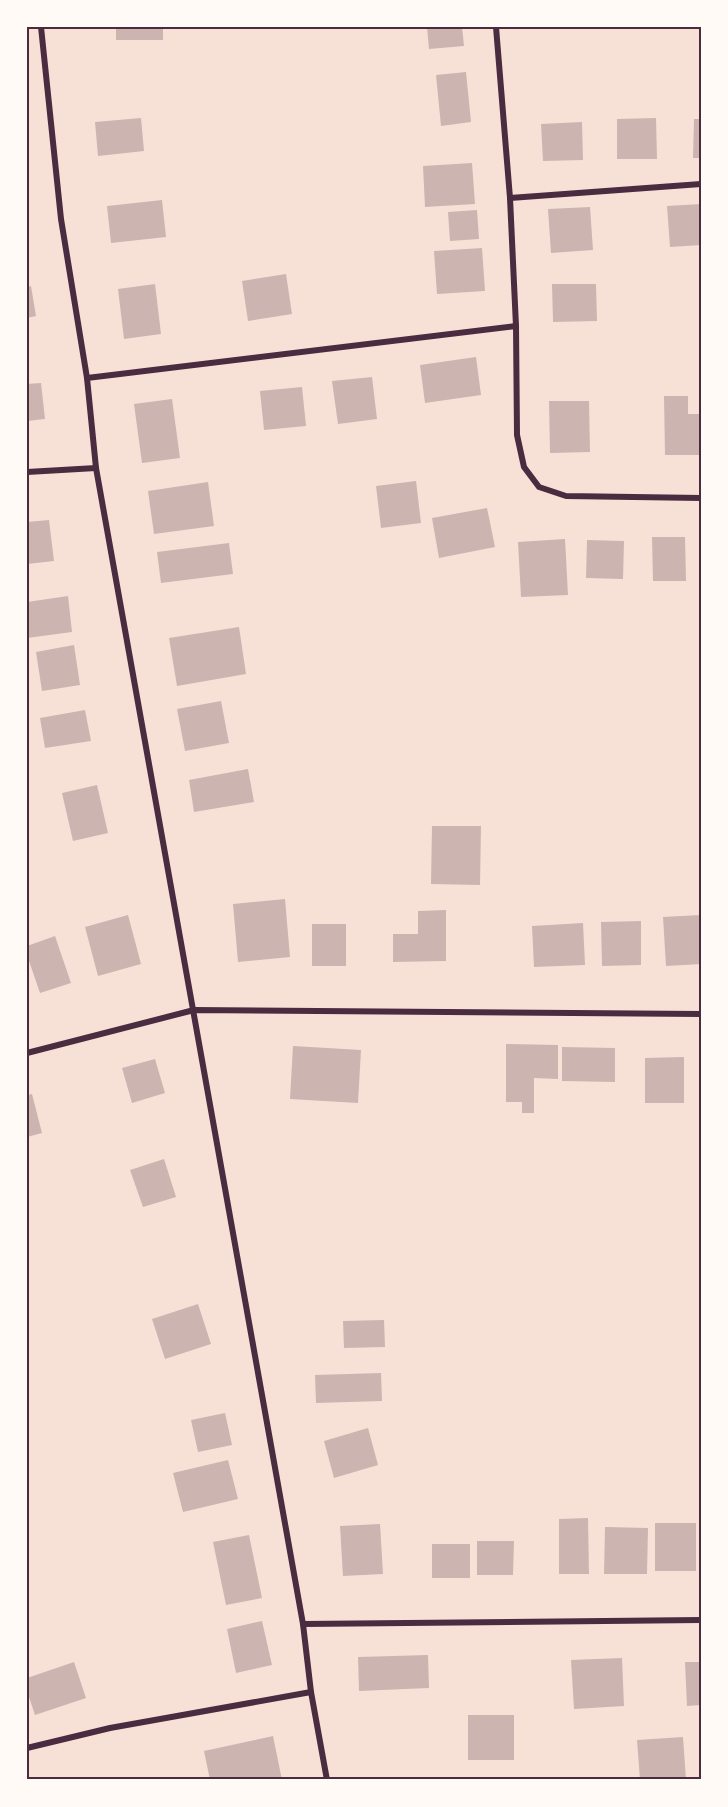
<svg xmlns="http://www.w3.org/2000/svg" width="728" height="1807" font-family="'Noto Serif',serif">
<rect width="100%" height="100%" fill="#f7e1d7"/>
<g fill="#ccb4b1">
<rect x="116" y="27" width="47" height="13"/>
<path d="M427,27H462L464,46L429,49Z"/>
<path d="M466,72L471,122L441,126L436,75Z"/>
<path d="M141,118L144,151L98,156L95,122Z"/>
<path d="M656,118L657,159H617V119Z"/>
<path d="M694,119H701V158H693Z"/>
<path d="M582,122L583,160L543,161L541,124Z"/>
<path d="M472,163L475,204L425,207L423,166Z"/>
<path d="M162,200L166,237L111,243L107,206Z"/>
<path d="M701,204V245L670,247L667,206Z"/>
<path d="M590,207L593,250L551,253L548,209Z"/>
<path d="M477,210L479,239L450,241L448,212Z"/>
<path d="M482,248L485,291L437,294L434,251Z"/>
<path d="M286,274L292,314L248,321L242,281Z"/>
<path d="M155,284L161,334L124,339L118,289Z"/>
<path d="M552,284H596L597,321L553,322Z"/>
<path d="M31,286L36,316L27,318V287Z"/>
<path d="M476,357L481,395L425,403L420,365Z"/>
<path d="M372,377L377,419L338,424L332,381Z"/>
<path d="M41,383L45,419L27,421V384Z"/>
<path d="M302,387L306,426L264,430L260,391Z"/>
<path d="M664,396H688V414H701V455H665Z"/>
<path d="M172,399L180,458L142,463L134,404Z"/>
<path d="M549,401H589L590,452L550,453Z"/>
<path d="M416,481L421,523L381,528L376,486Z"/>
<path d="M208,482L214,526L154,534L148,491Z"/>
<path d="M487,508L495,547L439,558L432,518Z"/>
<path d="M49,520L54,561L27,564V522Z"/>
<path d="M652,537H685L686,581H653Z"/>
<path d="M565,539L568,595L521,597L518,542Z"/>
<path d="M587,540L624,541L623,579L586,578Z"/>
<path d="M229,543L233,574L161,583L157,552Z"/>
<path d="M68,596L72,632L27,638V619H29L27,602Z"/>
<path d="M239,627L246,674L177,686L169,638Z"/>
<path d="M74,645L80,685L42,691L36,652Z"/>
<path d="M221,701L229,743L185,751L177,709Z"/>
<path d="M85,710L91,741L45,748L40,718Z"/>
<path d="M248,769L254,802L194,812L189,780Z"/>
<path d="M97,785L108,833L73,841L62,793Z"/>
<path d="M432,826H481L480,885L431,884Z"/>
<path d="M285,899L290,957L238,962L233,904Z"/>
<path d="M446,910V961L393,962V934H418V911Z"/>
<path d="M128,915L141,964L98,976L85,927Z"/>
<path d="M701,915V964L666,966L663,917Z"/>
<path d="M641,921V965L602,966L601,922Z"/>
<path d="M583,923L585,965L534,967L532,926Z"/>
<rect x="312" y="924" width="34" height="42"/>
<path d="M55,936L71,983L40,993L27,955V946Z"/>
<path d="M506,1044L558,1045V1079L534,1078V1113H522V1102H506Z"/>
<path d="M293,1046L361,1050L358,1103L290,1099Z"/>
<path d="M562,1047L615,1048V1082L562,1081Z"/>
<path d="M684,1057V1103H645V1058Z"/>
<path d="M155,1059L165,1093L132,1103L122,1068Z"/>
<path d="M32,1094L42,1133L27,1137V1095Z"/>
<path d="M164,1159L176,1197L143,1207L130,1170Z"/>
<path d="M198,1304L211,1344L165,1359L152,1319Z"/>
<path d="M384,1320L385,1347L344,1348L343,1321Z"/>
<path d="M381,1373L382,1401L316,1403L315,1375Z"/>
<path d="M225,1413L232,1445L198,1452L191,1420Z"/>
<path d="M368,1428L378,1465L334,1478L324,1441Z"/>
<path d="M228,1460L238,1499L183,1512L173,1473Z"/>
<path d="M588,1518L589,1574H559V1519Z"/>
<rect x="655" y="1523" width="41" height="48"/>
<path d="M380,1524L383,1574L343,1576L340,1526Z"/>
<path d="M605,1527L648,1528L647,1574H604Z"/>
<path d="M249,1535L262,1598L226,1605L213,1542Z"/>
<path d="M477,1541H514L513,1575H477Z"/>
<rect x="432" y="1544" width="38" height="34"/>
<path d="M262,1621L272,1665L236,1673L227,1629Z"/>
<path d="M428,1655L429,1688L359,1691L358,1657Z"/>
<path d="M622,1658L624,1706L574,1709L571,1660Z"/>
<path d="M74,1662L86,1698L35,1715L27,1691V1678Z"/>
<path d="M685,1662H701V1705L687,1706Z"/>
<rect x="468" y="1715" width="46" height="45"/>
<path d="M273,1736L282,1780H210L204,1751Z"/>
<path d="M683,1737L686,1780H640L637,1740Z"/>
</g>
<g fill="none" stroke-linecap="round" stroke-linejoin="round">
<g stroke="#4a2c40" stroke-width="6">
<path d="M41,27L61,219L87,378L96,468L303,1624L311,1692L327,1780"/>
<path d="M496,27L510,198L516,326"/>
<path d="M510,198L701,184"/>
<path d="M87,378L516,326L517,435L524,467L539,487L566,496L701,498"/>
<path d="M27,472L96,468"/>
<path d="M27,1053L194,1010L701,1014"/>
<path d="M303,1624L701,1620"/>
<path d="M27,1748L110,1728L311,1692"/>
</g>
</g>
<rect width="728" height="1807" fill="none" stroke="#fffaf5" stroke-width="57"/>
<rect x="28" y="28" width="672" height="1750" fill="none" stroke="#4a2c40" stroke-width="2"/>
</svg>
